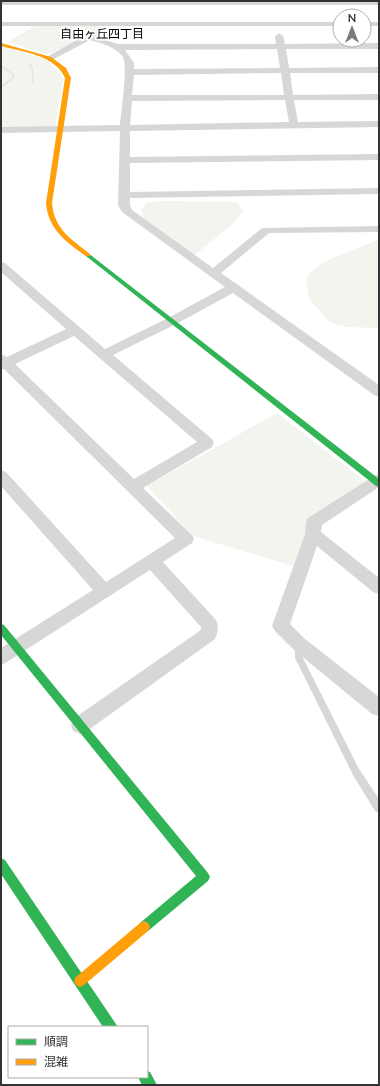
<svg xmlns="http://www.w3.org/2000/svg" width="380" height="1086" font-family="Lato,'Noto Sans JP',sans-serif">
<rect width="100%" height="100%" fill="#fff"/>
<g fill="#f1f5ed">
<path d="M34,26H100L102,27L52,53L47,54L8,42Z"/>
<path d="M1,46L48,60L63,78L55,127L1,128Z"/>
<path d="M165,201L237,202L243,211L232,225L194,255L145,220L141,210L147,202Z"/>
<path d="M379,239V328L347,327L337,325L327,320L309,298L306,278C319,258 358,250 379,239Z"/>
<path d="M277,413L366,482L310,520L293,566L193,536L147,486Z"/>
</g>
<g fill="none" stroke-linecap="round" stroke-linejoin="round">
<g stroke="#d6d6d6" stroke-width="1.5" stroke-dasharray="1 1" stroke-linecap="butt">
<path d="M30,64L32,68L33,83"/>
<path d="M1,66L14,75L13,78L1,87"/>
</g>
<path fill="#d7d7d7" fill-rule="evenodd" d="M299,640L302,641L303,644V658L359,769L379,799V813L375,811L353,775L295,658V644L296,641Z"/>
<g fill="#d7d7d7" fill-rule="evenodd">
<rect x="1" y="1" width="378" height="4"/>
<rect x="1" y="22" width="339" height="4"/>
<rect x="364" y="22" width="15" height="4"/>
<path d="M97,30L101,33L96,37L118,44H276L275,36L279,33L283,36L285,44L379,43V49H286L289,68L379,67V73H290L293,95L379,94V100H294L298,122L379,121V127L130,131V157L379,154V160L130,163V192L379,188V194L130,198V205L132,210L213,268L262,228L379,226V232L269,233L221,273L379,385V397L374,395L233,293L176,324L113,355L212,439L214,443L212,447L143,488L192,535L194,539L192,543L163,562L216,620C219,627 218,632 215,639L87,731L80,734L73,731L71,725L73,719L201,630V627L150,570L7,662L1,665V648L93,590L1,486V470L6,472L106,582L175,538L4,369H1V354L7,357L66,329L1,272V262L5,263L105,349L168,318L225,287L122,212L118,205L120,131L1,133V127L120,125C121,112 128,66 123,57C116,47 101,43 90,40L52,60L49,61L45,58L85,35ZM277,49L280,68L134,69V63L125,50ZM281,73L284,95H132L134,75ZM285,100L289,122L130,125L132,101ZM74,336L197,442L134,479L15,364Z"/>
<path d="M379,474V487L322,525L321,532L379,578V594L373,592L317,546L290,624L305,639L379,697V716L372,714L293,649L275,631L272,626L305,534L306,522L308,518L374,476Z"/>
</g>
<g fill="#30b455" fill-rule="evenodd">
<path d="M88,253L379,479V487L376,486L86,256L85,255Z"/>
<path d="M1,624L4,625L208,873L210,877L208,881L148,931L144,933L140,931L138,927L140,923L196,876L1,635Z"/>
<path d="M1,858L5,860L118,1027H103L1,874Z"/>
<path d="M147,1071L150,1072L157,1085H142L138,1077H147Z"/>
</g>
<g fill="#ff9f0a" fill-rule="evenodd">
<path d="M1,43L51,57L66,68L71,78L52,203C54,229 71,239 90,254V256H86C66,242 48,229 46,203L65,78C55,55 23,52 1,46Z"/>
<path d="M144,921L148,923L150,927L148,931L84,985L80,987L76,985L74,981L76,977L140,923Z"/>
</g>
</g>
<g text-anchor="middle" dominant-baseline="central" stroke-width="4" stroke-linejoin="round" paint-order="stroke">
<g font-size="12" fill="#000" stroke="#fff">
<text x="102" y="33">自由ヶ丘四丁目</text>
</g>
</g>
<rect width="380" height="1086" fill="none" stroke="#333333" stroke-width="4"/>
<rect x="8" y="1026" width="140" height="52" fill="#ffffff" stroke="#adadad"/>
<rect x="16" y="1039" width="20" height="6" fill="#30b455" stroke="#adadad"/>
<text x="44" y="1046" font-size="12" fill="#333333">順調</text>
<rect x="16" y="1059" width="20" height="6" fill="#ff9f0a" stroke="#adadad"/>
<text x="44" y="1066" font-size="12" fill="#333333">混雑</text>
<g transform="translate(352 28)"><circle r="19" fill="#ffffff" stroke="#adadad"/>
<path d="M0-3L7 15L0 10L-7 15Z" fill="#7a7a7a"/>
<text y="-6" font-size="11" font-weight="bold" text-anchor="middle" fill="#333333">N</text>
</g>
</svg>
